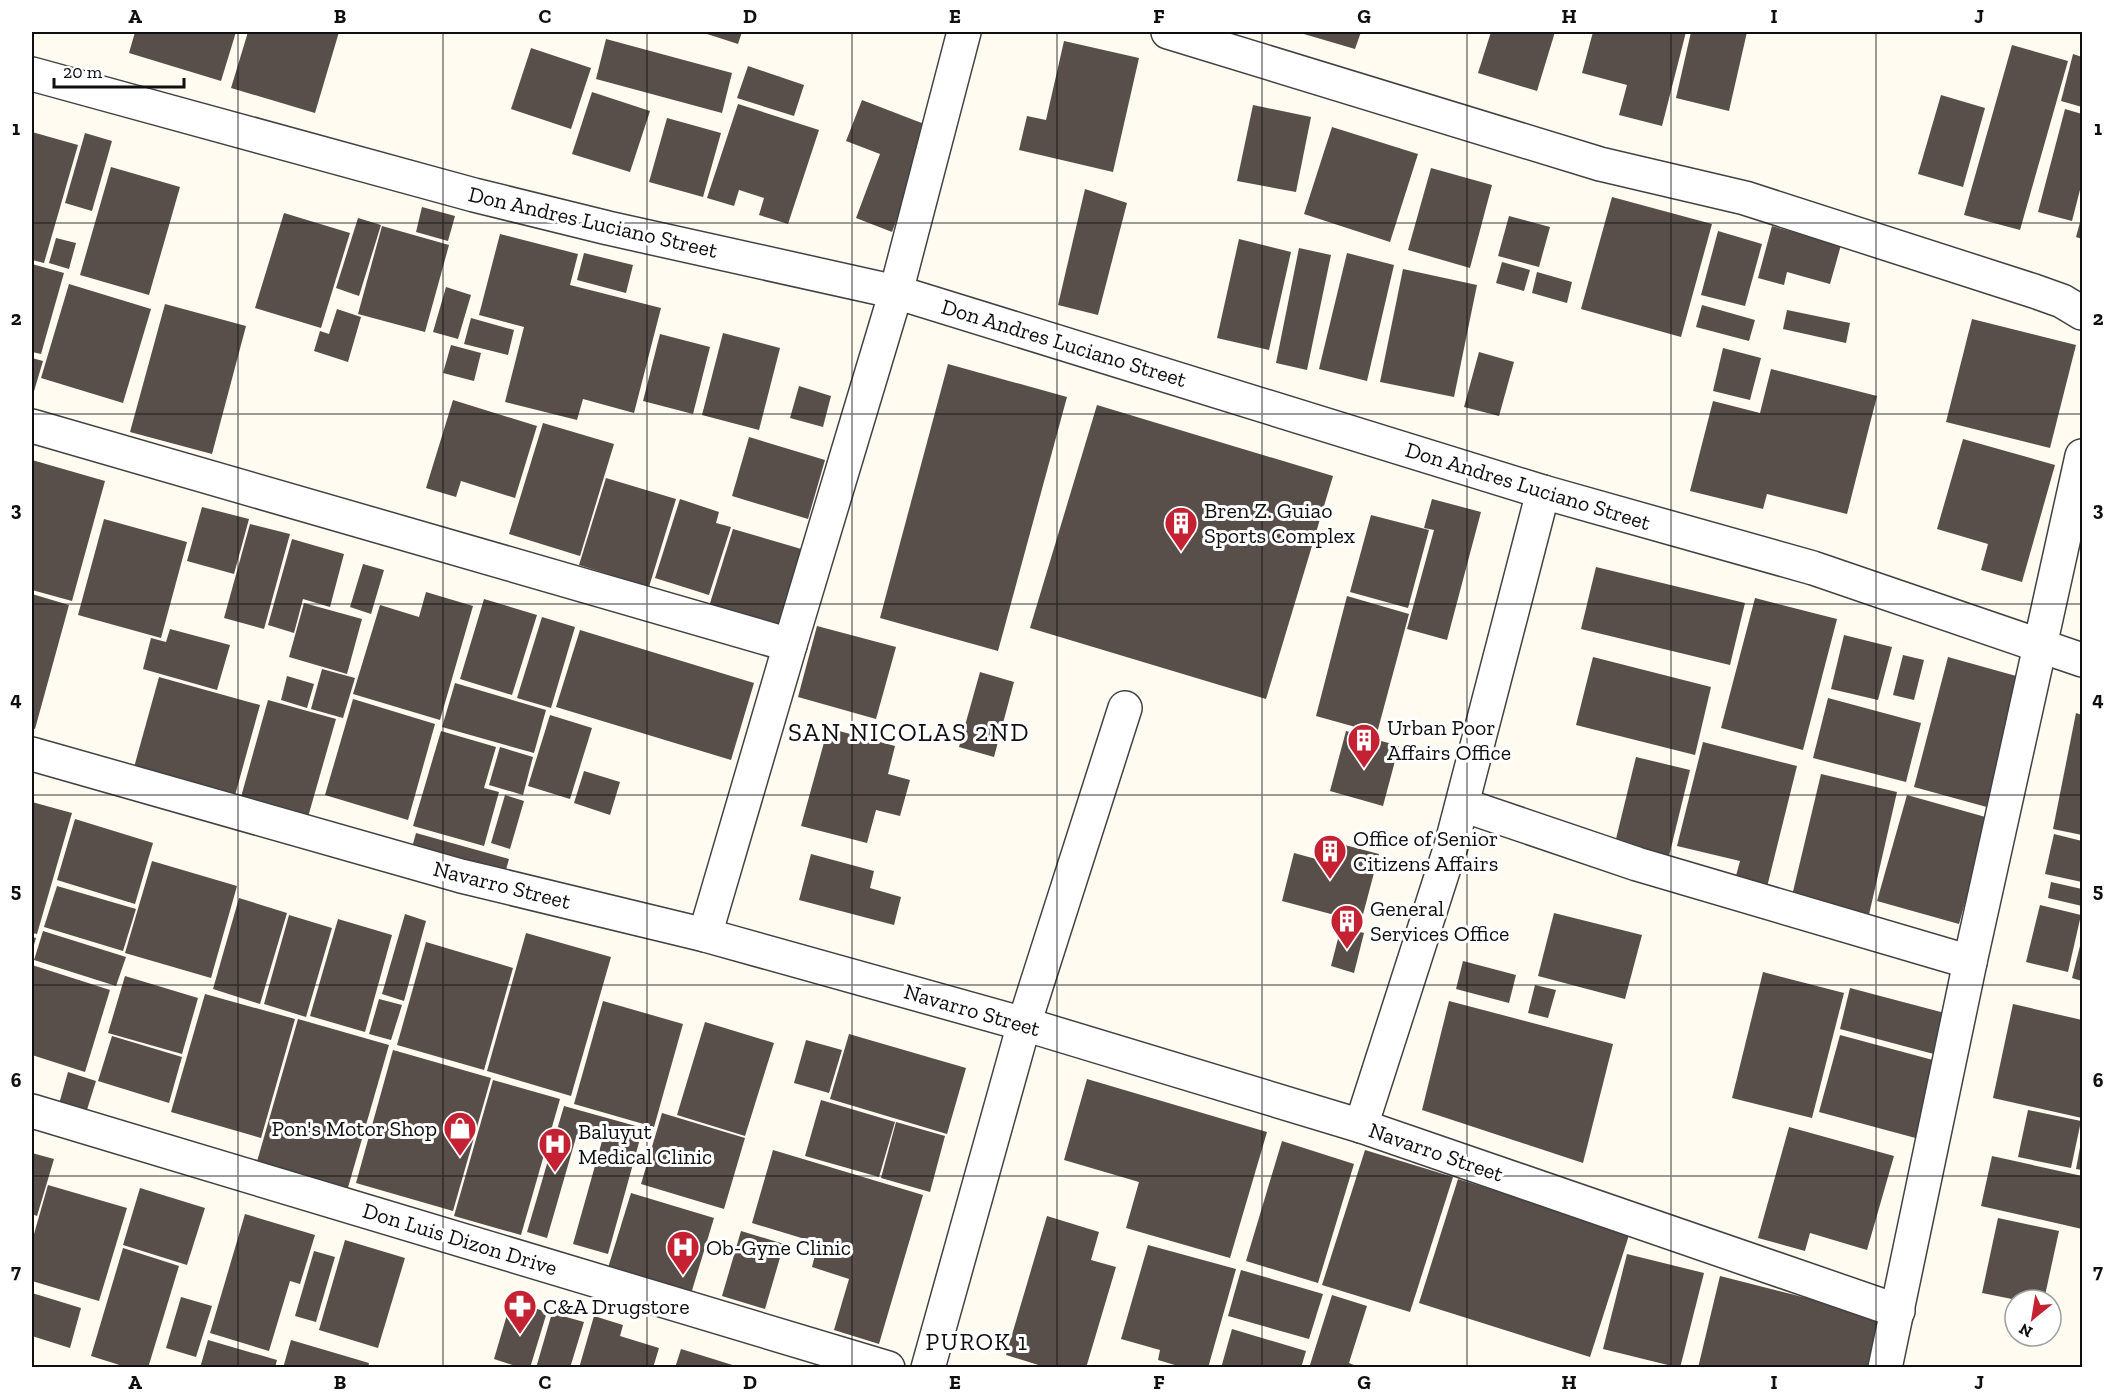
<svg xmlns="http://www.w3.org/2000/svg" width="2114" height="1399" font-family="'Zilla Slab',serif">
<rect width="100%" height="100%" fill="#fffbf1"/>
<g fill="#584f4b">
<path d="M135,32H236L221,81L129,53Z"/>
<path d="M248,32H339L315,113L231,88Z"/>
<path d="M701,32H742L738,44Z"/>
<path d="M1297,32H1361L1355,49Z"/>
<path d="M1491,32H1555L1537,91L1478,73Z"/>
<path d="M1593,32H1686L1662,126L1619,115L1627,85L1582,73Z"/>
<path d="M1691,32H1747L1729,111L1676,98Z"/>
<path d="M606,39L732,73L722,113L596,79Z"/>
<path d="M1064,41L1139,58L1113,172L1019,150L1027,116L1046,120Z"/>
<path d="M2012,45L2068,61L2020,230L1964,215Z"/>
<path d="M531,48L591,68L571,129L511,109Z"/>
<path d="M2073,54L2082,57V107L2061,101Z"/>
<path d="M748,66L804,85L794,116L737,98Z"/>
<path d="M592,92L650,111L630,172L572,154Z"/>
<path d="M1941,95L1985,108L1963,187L1918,174Z"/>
<path d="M862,100L932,127L892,232L856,218L880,154L846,141Z"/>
<path d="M738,104L819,130L788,224L759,215L764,198L739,190L734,206L707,198Z"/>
<path d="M1253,105L1311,117L1296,192L1237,181Z"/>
<path d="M2065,109L2082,114V182L2072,221L2038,212Z"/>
<path d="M667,118L721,133L703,197L649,182Z"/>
<path d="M1332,127L1418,154L1390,242L1304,214Z"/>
<path d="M32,132L78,145L44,263L32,260Z"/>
<path d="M85,133L112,141L92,211L65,203Z"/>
<path d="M111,167L180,187L149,295L80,275Z"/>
<path d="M1431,168L1492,185L1470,268L1408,250Z"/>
<path d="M1085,189L1127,203L1098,315L1058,305Z"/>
<path d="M1612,197L1712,224L1681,337L1581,309Z"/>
<path d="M422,207L455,216L448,241L416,232Z"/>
<path d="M284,213L350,233L321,328L255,308Z"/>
<path d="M2082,215V239L2076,237Z"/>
<path d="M1509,216L1550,227L1539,267L1498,256Z"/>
<path d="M358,218L381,225L359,296L336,288Z"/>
<path d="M382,226L449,245L425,332L358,314Z"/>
<path d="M1772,226L1841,245L1830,284L1787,272L1784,285L1758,278Z"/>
<path d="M1718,231L1762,244L1745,306L1701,295Z"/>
<path d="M500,234L578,254L570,285L661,308L634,413L583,399L577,420L505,402L524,327L479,315Z"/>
<path d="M56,238L76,243L69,269L49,263Z"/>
<path d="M1239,239L1291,252L1269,350L1217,338Z"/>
<path d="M1299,248L1331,255L1307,370L1276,363Z"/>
<path d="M584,253L633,265L626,293L577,280Z"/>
<path d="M1347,253L1394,265L1367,381L1319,369Z"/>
<path d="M1502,262L1530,270L1524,291L1496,283Z"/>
<path d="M32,264L64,273L41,354L32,352Z"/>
<path d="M1403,269L1477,285L1454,397L1380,382Z"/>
<path d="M1537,272L1572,282L1567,303L1532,293Z"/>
<path d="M69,284L151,309L123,403L41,378Z"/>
<path d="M446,287L471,295L458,339L433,332Z"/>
<path d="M165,304L246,326L212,454L130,432Z"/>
<path d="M1702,305L1755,320L1749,341L1696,327Z"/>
<path d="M337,309L361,317L348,362L314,351L320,331L329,334Z"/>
<path d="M1787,310L1850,323L1846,343L1783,329Z"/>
<path d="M471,318L514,330L508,355L464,344Z"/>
<path d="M1972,319L2076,345L2050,448L1946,422Z"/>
<path d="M723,333L780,348L759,430L702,415Z"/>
<path d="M660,334L710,347L693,414L643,401Z"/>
<path d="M451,345L481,353L474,381L443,373Z"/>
<path d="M1723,348L1761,358L1750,400L1713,391Z"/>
<path d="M1479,352L1514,362L1499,416L1464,407Z"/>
<path d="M32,358L43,361L32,398Z"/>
<path d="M948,364L1067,397L998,651L880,618Z"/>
<path d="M1771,369L1877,396L1847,514L1767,494L1763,509L1690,491L1713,401L1760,413Z"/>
<path d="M799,386L831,396L823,427L790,418Z"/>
<path d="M453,400L537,426L515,498L461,481L456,497L426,488Z"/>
<path d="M1097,405L1333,476L1266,699L1030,628Z"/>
<path d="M543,423L614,444L580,556L509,534Z"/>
<path d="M749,437L825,460L808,519L732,496Z"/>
<path d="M1963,439L2055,465L2022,582L1981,570L1988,544L1937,529Z"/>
<path d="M32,460L105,481L72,601L32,590Z"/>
<path d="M606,478L676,499L649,587L579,565Z"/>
<path d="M680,499L719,512L716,523L731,527L709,595L655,578Z"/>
<path d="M1432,499L1481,512L1447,640L1407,629L1434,530L1424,528Z"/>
<path d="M202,507L249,519L234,574L187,561Z"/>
<path d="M1371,515L1429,530L1408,608L1350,592Z"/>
<path d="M104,519L187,542L161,638L78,615Z"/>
<path d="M250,524L290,534L264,629L224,618Z"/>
<path d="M733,529L815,553L790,638L707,613Z"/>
<path d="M292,539L344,554L330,607L303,599L294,633L268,625Z"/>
<path d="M363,564L384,570L371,614L350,607Z"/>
<path d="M1596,567L1745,603L1730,665L1581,629Z"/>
<path d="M426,592L473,606L440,720L353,694L380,605L419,617Z"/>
<path d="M32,594L69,605L35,729L32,728Z"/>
<path d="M1347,596L1409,614L1377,733L1316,716Z"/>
<path d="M1755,598L1837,619L1803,750L1721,728Z"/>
<path d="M484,599L537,615L512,695L460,679Z"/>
<path d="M304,603L362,619L347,674L289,657Z"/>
<path d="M542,617L575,627L551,708L517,698Z"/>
<path d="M817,626L896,647L876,719L798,697Z"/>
<path d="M170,629L230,645L217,690L143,669L151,638L166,642Z"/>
<path d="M580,630L754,683L731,760L556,707Z"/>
<path d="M1844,635L1892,647L1878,700L1831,689Z"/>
<path d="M1903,655L1924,660L1914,700L1893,695Z"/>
<path d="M1593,657L1711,687L1695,755L1576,725Z"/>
<path d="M1948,657L2027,679L1994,809L1914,787Z"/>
<path d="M322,669L355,678L343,718L311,709Z"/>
<path d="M980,672L1014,682L994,757L959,747Z"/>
<path d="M287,676L314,684L307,708L281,700Z"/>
<path d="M159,677L260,705L234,799L133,771Z"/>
<path d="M455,683L546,710L534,753L442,727Z"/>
<path d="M1828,698L1921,723L1906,782L1813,758Z"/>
<path d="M353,699L435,724L408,820L325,795Z"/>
<path d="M268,700L336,719L308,817L241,797Z"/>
<path d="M2076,713L2082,715V835L2053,829Z"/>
<path d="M550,715L592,728L570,799L528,786Z"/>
<path d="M828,728L895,746L888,774L910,780L900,816L876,810L867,843L801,826Z"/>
<path d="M441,731L496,747L484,788L499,792L484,846L413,826Z"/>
<path d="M1346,731L1399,746L1383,806L1330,791Z"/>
<path d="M1703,742L1797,766L1766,891L1734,883L1740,861L1677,846Z"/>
<path d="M500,747L533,757L523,795L489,785Z"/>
<path d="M1636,757L1690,770L1669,856L1615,843Z"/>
<path d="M584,771L620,782L610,815L574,803Z"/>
<path d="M1821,774L1897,792L1868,919L1791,900Z"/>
<path d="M505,795L524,801L510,849L491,843Z"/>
<path d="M1907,795L1989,818L1959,924L1877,901Z"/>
<path d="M32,802L72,813L37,934L32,933Z"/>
<path d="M75,819L153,843L135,904L57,880Z"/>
<path d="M416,833L509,859L502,884L409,858Z"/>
<path d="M2054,834L2082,841V882L2045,874Z"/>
<path d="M1322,839L1379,854L1361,922L1282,901L1294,853L1316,859Z"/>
<path d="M811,854L874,871L870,888L901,897L894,925L799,900Z"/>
<path d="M152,861L237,886L211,978L125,953Z"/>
<path d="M2051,882L2082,889V906L2048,898Z"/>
<path d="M57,886L136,909L123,951L44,927Z"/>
<path d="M239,898L287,913L260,1004L213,989Z"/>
<path d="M2040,905L2081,915L2068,972L2026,962Z"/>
<path d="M1554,913L1642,935L1625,999L1538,976Z"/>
<path d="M405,914L426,921L404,1001L382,994Z"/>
<path d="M289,915L332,928L306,1017L264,1004Z"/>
<path d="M338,919L392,935L365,1032L310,1016Z"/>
<path d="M1341,927L1364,933L1354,973L1331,966Z"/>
<path d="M43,931L126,957L116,986L34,960Z"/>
<path d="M526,933L611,957L571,1096L487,1071Z"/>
<path d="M32,937L36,938L32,952Z"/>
<path d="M2082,938V981L2072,978Z"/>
<path d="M426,942L513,968L484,1070L397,1045Z"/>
<path d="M1463,961L1516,975L1509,1003L1456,989Z"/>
<path d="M32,965L110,990L85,1072L32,1055Z"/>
<path d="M1763,972L1844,993L1812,1118L1732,1098Z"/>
<path d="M125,976L198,998L182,1054L108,1033Z"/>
<path d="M1535,985L1556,990L1548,1018L1528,1013Z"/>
<path d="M1850,988L1956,1016L1945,1057L1840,1029Z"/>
<path d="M205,994L295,1019L261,1138L171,1112Z"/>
<path d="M379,999L402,1005L391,1040L369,1034Z"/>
<path d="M603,1001L683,1024L654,1127L574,1104Z"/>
<path d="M1449,1001L1613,1044L1583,1163L1422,1110Z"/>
<path d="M2013,1004L2082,1020V1118L1993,1098Z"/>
<path d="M298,1019L389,1045L347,1191L256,1165Z"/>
<path d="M705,1022L774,1043L745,1136L677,1115Z"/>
<path d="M849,1034L966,1068L947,1134L830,1099Z"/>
<path d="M1840,1035L1944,1063L1923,1140L1819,1112Z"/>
<path d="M112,1036L182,1057L169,1103L98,1081Z"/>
<path d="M806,1040L842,1050L829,1093L794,1083Z"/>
<path d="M393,1050L491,1078L453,1211L356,1183Z"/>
<path d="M68,1072L96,1081L86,1113L59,1104Z"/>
<path d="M1087,1079L1267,1132L1230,1258L1126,1228L1139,1182L1064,1160Z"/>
<path d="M493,1080L560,1099L521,1235L454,1216Z"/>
<path d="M821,1100L895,1122L879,1177L805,1156Z"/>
<path d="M564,1106L643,1128L608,1254L573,1244L602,1141L577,1134L547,1238L527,1232Z"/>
<path d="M2028,1110L2081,1121L2071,1168L2018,1157Z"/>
<path d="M662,1113L745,1138L724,1209L641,1184Z"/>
<path d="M896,1122L945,1136L930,1192L881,1178Z"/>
<path d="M1789,1127L1894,1156L1867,1250L1810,1233L1805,1251L1758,1238Z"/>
<path d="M1282,1141L1354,1164L1318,1283L1246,1261Z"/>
<path d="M2081,1142H2082V1170L2076,1169Z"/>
<path d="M773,1150L923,1195L879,1344L834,1330L849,1279L812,1267L818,1243L752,1223Z"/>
<path d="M1365,1150L1453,1177L1410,1312L1322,1285Z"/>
<path d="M32,1153L54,1159L37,1216L32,1214Z"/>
<path d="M1992,1156L2082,1176V1229L1981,1206Z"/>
<path d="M1458,1179L1630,1232L1590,1357L1419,1303Z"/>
<path d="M48,1185L127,1208L99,1301L32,1281V1241Z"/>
<path d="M140,1188L205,1208L187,1265L123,1245Z"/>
<path d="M631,1193L714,1218L690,1297L607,1271Z"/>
<path d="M245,1214L315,1235L300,1284L290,1281L269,1351L210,1333Z"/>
<path d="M1047,1216L1099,1232L1091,1260L1116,1267L1086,1368H1048L1006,1355Z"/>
<path d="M1998,1218L2059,1231L2044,1300H2017L1982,1293Z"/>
<path d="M741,1231L784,1244L765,1309L722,1296Z"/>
<path d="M345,1240L405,1258L378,1348L319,1330Z"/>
<path d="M1148,1245L1236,1269L1208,1368H1185L1158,1360L1160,1350L1121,1339Z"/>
<path d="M123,1248L179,1266L148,1368H129L91,1356Z"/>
<path d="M314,1251L335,1257L316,1322L295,1316Z"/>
<path d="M1627,1254L1704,1273L1680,1368L1603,1349Z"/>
<path d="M1241,1270L1323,1294L1309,1339L1228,1316Z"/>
<path d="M1720,1276L1885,1318L1872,1368H1698Z"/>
<path d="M32,1293L81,1308L70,1348L32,1336Z"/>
<path d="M1332,1295L1367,1306L1349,1363L1361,1368H1309Z"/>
<path d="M181,1297L212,1306L196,1357L166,1348Z"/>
<path d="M511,1301L547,1312L530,1368H522L494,1359Z"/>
<path d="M552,1313L584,1322L570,1368H536Z"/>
<path d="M594,1316L623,1325L620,1336L659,1348L653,1368H579Z"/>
<path d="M1232,1329L1306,1351L1301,1368H1221Z"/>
<path d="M208,1340L277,1360L275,1368H200Z"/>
<path d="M291,1340L369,1363L368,1368H283Z"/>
<path d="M681,1349L739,1367V1368H675Z"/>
</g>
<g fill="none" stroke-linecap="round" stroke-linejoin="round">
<defs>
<g id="minor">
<path d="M1168,32L1600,164L1745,198L2034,291L2062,301L2082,313"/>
<path d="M32,74L474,195L608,228L896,292L1543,492L1813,568L2082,660"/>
<path d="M32,426L790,645"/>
<path d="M32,754L461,876L705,935L1024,1024L1361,1126L1898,1311"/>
<path d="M1463,805L1637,864L1970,962"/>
<path d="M705,935L790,645L896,292L964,32"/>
<path d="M32,1111L888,1368"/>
<path d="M1361,1126L1451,846L1543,492"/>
<path d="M928,1368L1024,1024L1125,708"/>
<path d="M1885,1368L1970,962L2082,456"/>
</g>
</defs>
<use href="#minor" stroke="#424242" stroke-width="36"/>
<use href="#minor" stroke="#fff" stroke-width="33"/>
</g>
<path fill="none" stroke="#0f0f0f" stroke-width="1.5" stroke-opacity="0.55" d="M238,32V1368M443,32V1368M647,32V1368M852,32V1368M1057,32V1368M1262,32V1368M1467,32V1368M1671,32V1368M1876,32V1368M32,223H2082M32,414H2082M32,604H2082M32,795H2082M32,985H2082M32,1176H2082"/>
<defs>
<symbol id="building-pin" viewBox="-11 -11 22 30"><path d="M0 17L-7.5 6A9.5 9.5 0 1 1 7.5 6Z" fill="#c42133" stroke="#fff"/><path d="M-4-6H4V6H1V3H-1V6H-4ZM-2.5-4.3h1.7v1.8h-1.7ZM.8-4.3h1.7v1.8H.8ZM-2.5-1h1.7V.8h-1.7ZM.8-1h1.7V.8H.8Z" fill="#fff"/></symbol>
<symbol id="shop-pin" viewBox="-11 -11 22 30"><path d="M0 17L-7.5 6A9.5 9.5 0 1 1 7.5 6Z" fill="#c42133" stroke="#fff"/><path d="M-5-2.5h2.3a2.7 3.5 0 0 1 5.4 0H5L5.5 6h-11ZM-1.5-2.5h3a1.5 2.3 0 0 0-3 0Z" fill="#fff"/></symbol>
<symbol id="hospital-pin" viewBox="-11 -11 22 30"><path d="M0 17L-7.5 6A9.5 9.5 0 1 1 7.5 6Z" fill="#c42133" stroke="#fff"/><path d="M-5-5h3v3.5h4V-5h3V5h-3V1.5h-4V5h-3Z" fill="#fff"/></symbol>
<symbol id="pharmacy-pin" viewBox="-11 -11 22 30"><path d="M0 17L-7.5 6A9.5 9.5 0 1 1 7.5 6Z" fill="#c42133" stroke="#fff"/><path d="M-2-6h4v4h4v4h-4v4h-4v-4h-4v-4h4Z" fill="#fff"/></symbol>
</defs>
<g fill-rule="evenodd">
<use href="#building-pin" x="1162" y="504" width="38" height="52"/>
<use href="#building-pin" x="1345" y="721" width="38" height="52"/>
<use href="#building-pin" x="1311" y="832" width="38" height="52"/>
<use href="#building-pin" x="1328" y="902" width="38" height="52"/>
<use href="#shop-pin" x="441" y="1109" width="38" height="52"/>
<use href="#hospital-pin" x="536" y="1125" width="38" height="52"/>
<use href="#hospital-pin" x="664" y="1228" width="38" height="52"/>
<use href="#pharmacy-pin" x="501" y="1287" width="38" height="52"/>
</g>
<g text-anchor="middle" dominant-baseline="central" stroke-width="6" stroke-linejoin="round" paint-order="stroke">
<g font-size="22" fill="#0f0f0f" stroke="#fff">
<text transform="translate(593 222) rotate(13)">Don Andres Luciano Street</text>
<text transform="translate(1064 343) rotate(17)">Don Andres Luciano Street</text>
<text transform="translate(1528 486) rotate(17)">Don Andres Luciano Street</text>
<text transform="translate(502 885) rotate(14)">Navarro Street</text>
<text transform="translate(972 1010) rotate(16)">Navarro Street</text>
<text transform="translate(1436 1152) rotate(19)">Navarro Street</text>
<text transform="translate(460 1239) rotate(17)">Don Luis Dizon Drive</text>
</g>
<g font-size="22" fill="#0f0f0f" stroke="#fff" text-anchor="start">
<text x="1204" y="510">Bren Z. Guiao<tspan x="1204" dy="25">Sports Complex</tspan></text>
<text x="1387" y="727">Urban Poor<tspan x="1387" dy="25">Affairs Office</tspan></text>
<text x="1353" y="838">Office of Senior<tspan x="1353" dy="25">Citizens Affairs</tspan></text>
<text x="1370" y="908">General<tspan x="1370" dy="25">Services Office</tspan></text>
<text x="437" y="1128" text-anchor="end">Pon's Motor Shop</text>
<text x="578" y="1131">Baluyut<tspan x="578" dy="25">Medical Clinic</tspan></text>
<text x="706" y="1247">Ob-Gyne Clinic</text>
<text x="543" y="1306">C&amp;A Drugstore</text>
</g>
<g font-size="24" letter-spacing="1.5" fill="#0f0f0f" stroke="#fff">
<text x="977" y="1341">PUROK 1</text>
</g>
<g font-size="26" letter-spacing="1.5" fill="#0f0f0f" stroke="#fff">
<text x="909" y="732">SAN NICOLAS 2ND</text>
</g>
</g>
<rect width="2114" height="1399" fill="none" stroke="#ffffff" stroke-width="66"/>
<g transform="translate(2033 1318) rotate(210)"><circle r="28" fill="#ffffff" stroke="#9f9f9f" stroke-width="1.5"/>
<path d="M0-4.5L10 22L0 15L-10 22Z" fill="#c42133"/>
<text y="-9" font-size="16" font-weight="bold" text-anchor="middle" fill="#0f0f0f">N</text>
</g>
<path d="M54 78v9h130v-9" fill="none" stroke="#0f0f0f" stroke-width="3"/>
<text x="63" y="78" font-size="18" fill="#0f0f0f" stroke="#ffffff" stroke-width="4.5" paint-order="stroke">20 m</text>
<rect x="33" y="33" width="2048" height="1333" fill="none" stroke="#0f0f0f" stroke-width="2"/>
<g font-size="20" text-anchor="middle" font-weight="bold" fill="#0f0f0f">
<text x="135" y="23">A</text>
<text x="340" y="23">B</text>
<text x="545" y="23">C</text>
<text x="750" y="23">D</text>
<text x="955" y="23">E</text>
<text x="1159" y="23">F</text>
<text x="1364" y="23">G</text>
<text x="1569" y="23">H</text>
<text x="1774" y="23">I</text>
<text x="1979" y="23">J</text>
<text x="16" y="135">1</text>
<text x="2098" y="135">1</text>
<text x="16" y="325">2</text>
<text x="2098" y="325">2</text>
<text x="16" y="516">3</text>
<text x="2098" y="516">3</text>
<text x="16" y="706">4</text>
<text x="2098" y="706">4</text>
<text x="16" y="897">5</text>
<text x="2098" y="897">5</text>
<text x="16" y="1087">6</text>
<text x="2098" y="1087">6</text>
<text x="16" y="1278">7</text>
<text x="2098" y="1278">7</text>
<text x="135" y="1389">A</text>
<text x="340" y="1389">B</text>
<text x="545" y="1389">C</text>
<text x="750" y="1389">D</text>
<text x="955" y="1389">E</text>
<text x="1159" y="1389">F</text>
<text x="1364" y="1389">G</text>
<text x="1569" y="1389">H</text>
<text x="1774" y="1389">I</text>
<text x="1979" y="1389">J</text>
</g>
</svg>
